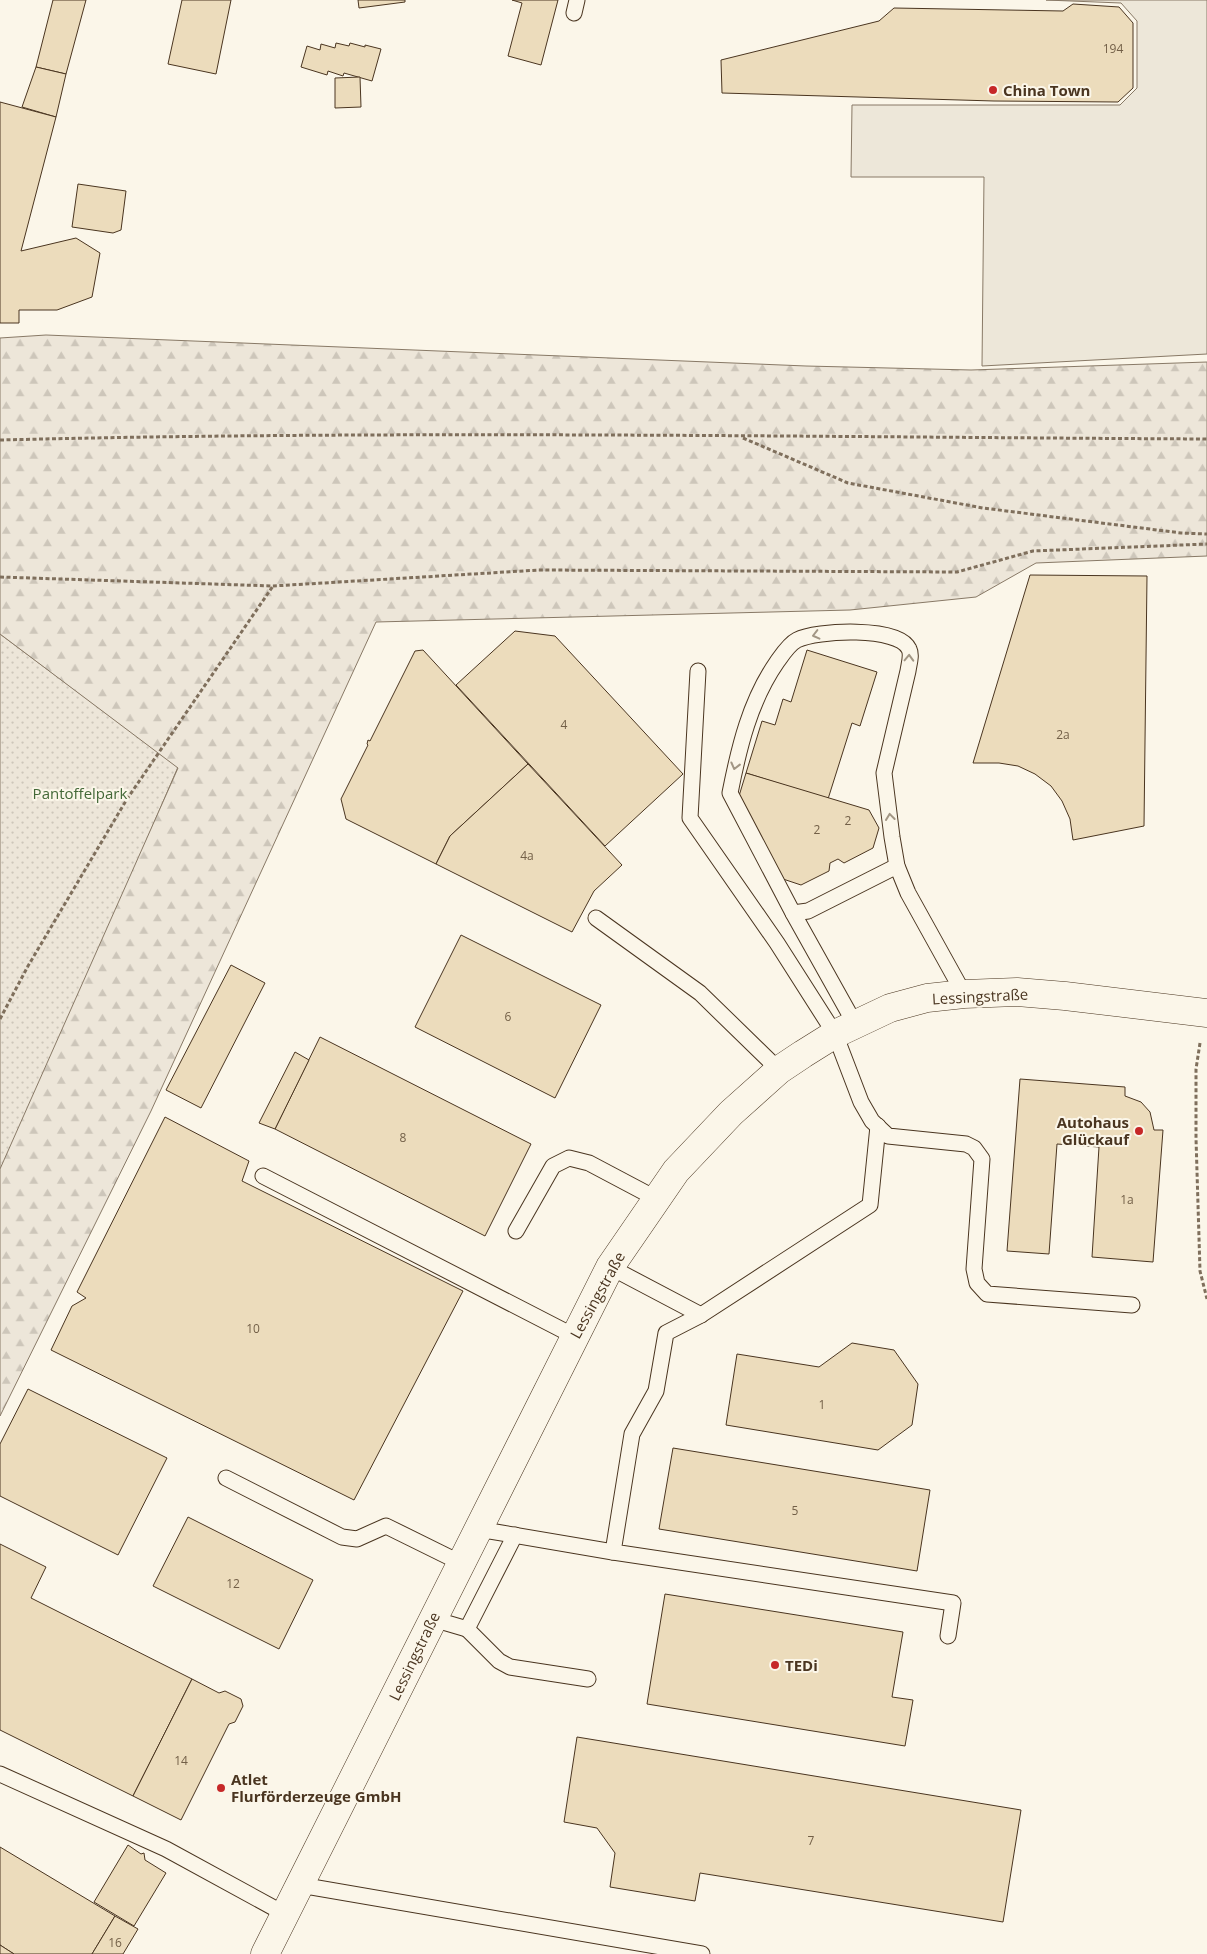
<svg xmlns="http://www.w3.org/2000/svg" width="1207" height="1954" font-family="'Open Sans',sans-serif">
<defs>
<pattern id="grass-dots" width="8" height="8" patternUnits="userSpaceOnUse" patternTransform="scale(1.25)"><rect width="8" height="8" fill="#ede6d9"/><path d="M2 2h.1M6 6h.1" fill="none" stroke="#cdc6ba" stroke-width="1.8" stroke-linecap="round"/></pattern>
<pattern id="forest-firs" width="22" height="20" patternUnits="userSpaceOnUse" patternTransform="scale(1.25)"><rect width="22" height="20" fill="#ede6d9"/><path d="M5 1l3.5 6h-7zM16 11l3.5 6h-7z" fill="#cdc6ba"/></pattern>
</defs>
<rect width="100%" height="100%" fill="#fbf6e9"/>
<path fill="url(#grass-dots)" stroke="#887966" d="M0,634L178,767L0,1181Z"/>
<path fill="url(#forest-firs)" stroke="#887966" d="M46,335L806,366L971,370L1207,362V556L1036,563L976,597L850,610L376,622L151,1111L0,1416V1169L178,768L0,634V338Z"/>
<path fill="#ede7d9" stroke="#887966" d="M1046,0H1207V354L982,366L984,177H851L852,105H1120L1137,88V21L1121,3Z"/>
<g fill="#ecdcbc" stroke="#4a3520">
<path d="M53,0H86L66,74L36,67Z"/>
<path d="M182,0H231L216,74L168,64Z"/>
<path d="M358,0H405V2L359,8Z"/>
<path d="M512,0H558L541,65L508,56L522,3Z"/>
<path d="M1073,4L1119,7L1133,23V88L1118,102L994,101L722,93L721,60L879,21L894,8L1063,11Z"/>
<path d="M336,43L349,46L350,43L365,47V45L381,49L372,81L344,73L343,76L328,71L327,75L301,67L307,46L320,50L321,44L335,48Z"/>
<path d="M36,67L66,74L56,117L22,107Z"/>
<path d="M360,77L361,107L335,108V78Z"/>
<path d="M0,102L56,117L21,251L76,238L100,253L92,297L57,310H19V323H0Z"/>
<path d="M78,184L126,191L121,230L113,233L72,227Z"/>
<path d="M1030,575L1147,576L1144,826L1073,840L1070,819L1062,801L1051,786L1035,774L1018,766L999,763H973Z"/>
<path d="M515,631L555,636L683,774L605,846L456,685Z"/>
<path d="M423,650L528,764L450,836L436,864L346,819L341,799L368,745L367,744L368,740L370,741L415,651Z"/>
<path d="M807,650L877,672L860,726L852,723L828,799L746,773L762,721L775,725L783,699L791,702Z"/>
<path d="M528,764L622,865L594,891L572,932L436,864L450,836Z"/>
<path d="M746,773L869,810L879,828L873,848L844,863L838,859L830,863L829,871L801,885L783,879L739,796Z"/>
<path d="M461,935L601,1005L555,1098L415,1027Z"/>
<path d="M231,965L265,983L201,1108L166,1090Z"/>
<path d="M320,1037L531,1144L485,1236L275,1129Z"/>
<path d="M295,1052L309,1060L275,1129L259,1123Z"/>
<path d="M1020,1079L1125,1087V1096L1141,1102L1150,1112L1154,1130H1163L1153,1262L1092,1257L1099,1147L1057,1144L1049,1254L1007,1251Z"/>
<path d="M165,1117L249,1161L242,1181L463,1291L354,1500L51,1350L72,1306L86,1298L77,1292Z"/>
<path d="M852,1343L894,1350L918,1384L912,1425L878,1450L726,1425L737,1354L819,1367Z"/>
<path d="M28,1389L167,1458L118,1555L0,1496V1444Z"/>
<path d="M673,1448L930,1490L917,1571L659,1529Z"/>
<path d="M188,1517L313,1580L279,1649L153,1586Z"/>
<path d="M0,1544L46,1567L31,1598L192,1679L133,1796L0,1730Z"/>
<path d="M665,1594L903,1632L892,1697L913,1700L905,1746L647,1704Z"/>
<path d="M192,1679L219,1693L225,1691L241,1699L243,1706L235,1722L229,1724L181,1820L133,1796Z"/>
<path d="M577,1737L1021,1810L1003,1922L700,1873L695,1901L610,1887L615,1853L597,1828L564,1822Z"/>
<path d="M128,1845L141,1854L144,1853L145,1860L166,1873L134,1926L94,1902Z"/>
<path d="M0,1847L115,1916L92,1954H14L0,1945Z"/>
<path d="M115,1916L138,1929L123,1954H92Z"/>
<path d="M0,1945L14,1954H0Z"/>
</g>
<g fill="none" stroke-linecap="round" stroke-linejoin="round">
<defs>
<g id="service">
<path d="M574,13L577,0"/>
<path d="M698,671L690,818L777,943L835,1034L861,1102L872,1121L888,1136L966,1144L974,1148L982,1159L974,1269L977,1283L987,1294L1132,1305"/>
<path d="M793,913L808,911L897,866"/>
<path d="M596,918L700,993L779,1070"/>
<path d="M855,1024L793,913L730,793C739,747 750,701 777,662C782,655 789,644 797,640C816,630 899,626 909,649C912,655 909,664 908,671L884,773L892,837L897,866L908,893L964,994"/>
<path d="M878,1126L870,1205L701,1315L666,1333L656,1391L632,1434L613,1552L953,1603L948,1636"/>
<path d="M263,1176L574,1336"/>
<path d="M516,1231L553,1166L569,1158L589,1163L657,1199"/>
<path d="M610,1267L701,1315"/>
<path d="M226,1478L342,1537L357,1539L386,1526L461,1563"/>
<path d="M478,1529L613,1552"/>
<path d="M515,1535L467,1629L499,1661L510,1667L588,1679"/>
<path d="M433,1619L467,1629"/>
<path d="M0,1774L166,1849L285,1914"/>
<path d="M300,1885L702,1954"/>
</g>
<path id="minor" d="M265,1954L610,1267L676,1171L731,1113L779,1070L803,1054L835,1034L890,1008L927,998L964,994L1017,992L1065,996L1207,1013"/>
</defs>
<use href="#service" stroke="#4a3520" stroke-width="17"/>
<use href="#minor" stroke="#4a3520" stroke-width="29"/>
<g stroke="#7f6f5c" stroke-width="3" stroke-dasharray="4 2.5" stroke-linecap="butt">
<path d="M743,438L848,483L983,508L1181,533L1207,534"/>
<path d="M0,440C402,430 805,437 1207,439"/>
<path d="M0,577L273,586L539,570L957,572L1033,551L1207,544"/>
<path d="M0,1019L28,966L127,799L273,586"/>
<path d="M1200,1043L1196,1069V1138L1200,1271L1207,1299"/>
</g>
<use href="#service" stroke="#fbf6e9" stroke-width="15"/>
<use href="#minor" stroke="#fbf6e9" stroke-width="28"/>
</g>
<defs><path id="oneway-chevron" d="M-2-3.5L2.5 0L-2 3.5" fill="none" stroke-width="1.6" stroke-linecap="round" stroke-linejoin="round" transform="scale(1.25)"/></defs>
<g stroke="#a29684">
<use href="#oneway-chevron" transform="translate(816 635) rotate(166)"/>
<use href="#oneway-chevron" transform="translate(909 658) rotate(-88)"/>
<use href="#oneway-chevron" transform="translate(735 766) rotate(104)"/>
<use href="#oneway-chevron" transform="translate(890 817) rotate(-97)"/>
</g>
<g fill="#c62828" stroke="#fbf6e9" stroke-width="2">
<circle cx="993" cy="90" r="5"/>
<circle cx="1139" cy="1131" r="5"/>
<circle cx="775" cy="1665" r="5"/>
<circle cx="221" cy="1788" r="5"/>
</g>
<g text-anchor="middle" dominant-baseline="central" stroke-width="4" stroke-linejoin="round" paint-order="stroke">
<g font-size="12" fill="#725f47">
<text x="1113" y="48">194</text>
<text x="564" y="724">4</text>
<text x="1063" y="734">2a</text>
<text x="848" y="820">2</text>
<text x="817" y="829">2</text>
<text x="527" y="855">4a</text>
<text x="508" y="1016">6</text>
<text x="403" y="1137">8</text>
<text x="1127" y="1199">1a</text>
<text x="253" y="1328">10</text>
<text x="822" y="1404">1</text>
<text x="795" y="1510">5</text>
<text x="233" y="1583">12</text>
<text x="181" y="1760">14</text>
<text x="811" y="1840">7</text>
<text x="115" y="1942">16</text>
</g>
<g font-size="15" font-weight="bold" fill="#4a3520" stroke="#fbf6e9" text-anchor="start">
<text x="1003" y="90">China Town</text>
<text x="1129" y="1122" text-anchor="end">Autohaus<tspan x="1129" dy="17">Glückauf</tspan></text>
<text x="785" y="1665">TEDi</text>
<text x="231" y="1779">Atlet<tspan x="231" dy="17">Flurförderzeuge GmbH</tspan></text>
</g>
<g font-size="15" fill="#436837" stroke="#fbf6e9">
<text x="80" y="793">Pantoffelpark</text>
</g>
<g font-size="15" fill="#4a3520" stroke="#fbf6e9">
<text transform="translate(980 996) rotate(-3)">Lessingstraße</text>
<text transform="translate(597 1295) rotate(-61)">Lessingstraße</text>
<text transform="translate(414 1656) rotate(-64)">Lessingstraße</text>
</g>
</g>
</svg>
